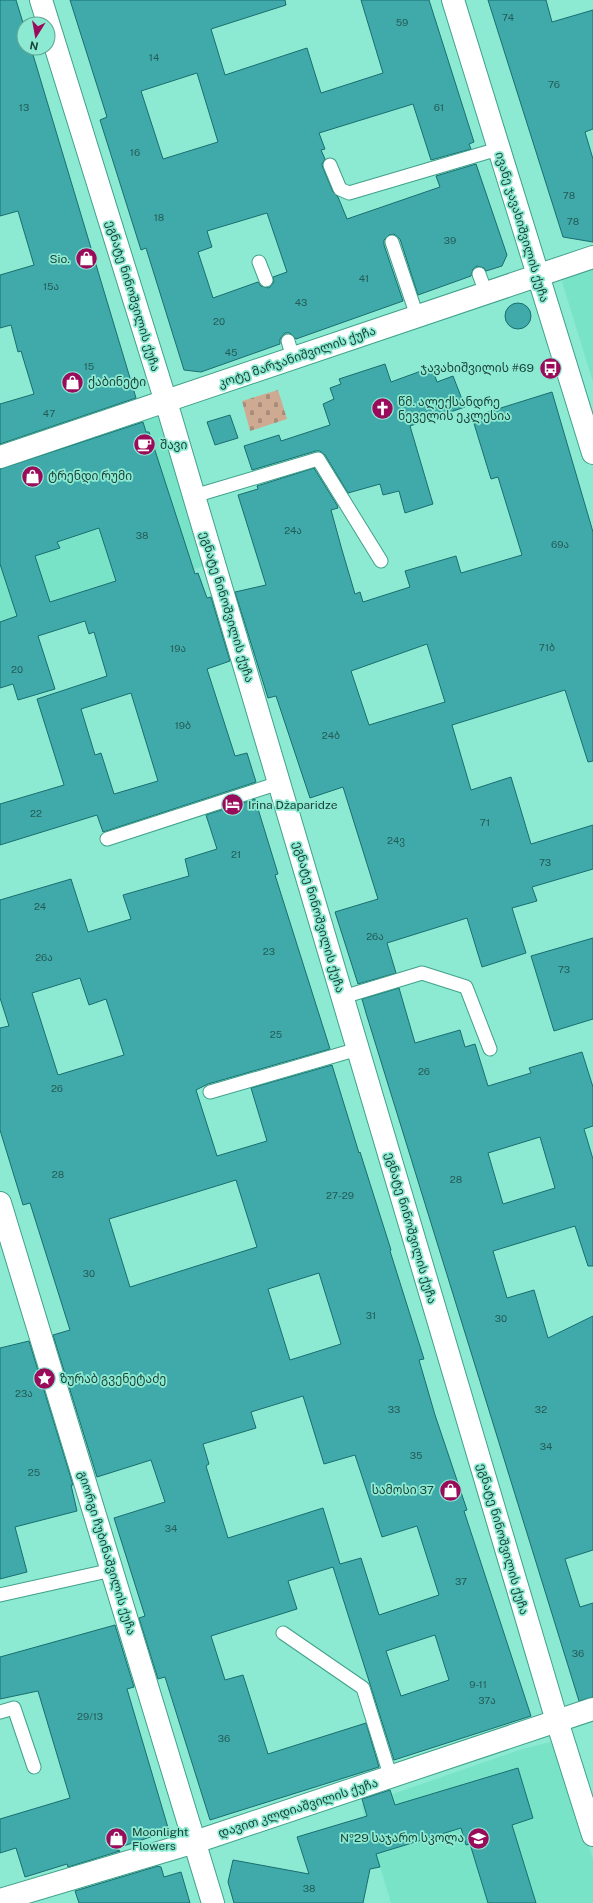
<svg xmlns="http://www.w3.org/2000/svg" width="593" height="1903" font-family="'Public Sans','Noto Sans Georgian',sans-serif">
<defs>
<pattern id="cemetery-stones" width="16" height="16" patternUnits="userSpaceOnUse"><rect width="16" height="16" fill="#cfaa92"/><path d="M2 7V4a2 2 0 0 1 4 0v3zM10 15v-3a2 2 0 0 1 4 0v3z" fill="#a78c78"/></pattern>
</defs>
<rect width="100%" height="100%" fill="#8dead2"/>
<g fill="#79e3c8">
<path d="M593,263V382L562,282L566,272Z"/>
<path d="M166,401L214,563L0,630V457Z"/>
<path d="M550,1742L560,1755L593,1859V1903H391L361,1805L522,1749Z"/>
</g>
<path fill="url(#cemetery-stones)" d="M278,390L287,419L250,431L242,401Z"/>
<g fill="#40aaab" stroke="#196e6f" fill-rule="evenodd">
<path d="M0,0H16L24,26V48H31L136,398L0,444V404L34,394L21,351L18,352L11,325L0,328V275L34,265L18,211L0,216Z"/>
<path d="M70,0H285L286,5L211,29L225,75L307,48L321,93L383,73L361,0H429L474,142L469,144L471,149L431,160L413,104L319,133L325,149L321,150L325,159L322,164L323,168L333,192L338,197L347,219L440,187L436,176L476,164L507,255L502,266L486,271L484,268L477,266L473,269L471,276L418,295L400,239L394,234L389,235L384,240V245L403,301L296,339L290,333H285L280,339V344L201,372L184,370L146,248L141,250L100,120L107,117ZM197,73L218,142L163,159L141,91ZM267,213L287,272L273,277L274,282L269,288L261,286L258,282L213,298L198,252L212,247L207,231Z"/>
<path d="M488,0H546L552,22L593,10V129L585,132L593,159V242L563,237Z"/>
<circle cx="518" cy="316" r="13"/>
<path d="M385,364L391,382L432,367L437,382L453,376L465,407L410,426L433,504L405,513L399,491L383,495L380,484L348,493L325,455L320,451H316L252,470L244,446L279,435L281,441L330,425L323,404L334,399L330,388L341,384L339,379Z"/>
<path d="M552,392L593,532V761L588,762L565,690L452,725L471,790L511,777L531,844L593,825V869L532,887L537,901L512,908L526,953L482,967L467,918L387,943L396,973L358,984L335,912L378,899L343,787L310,798L276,696L268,698L235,592L266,585L238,495L258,489L257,486L314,468L337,505L338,508L331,510L342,550L355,594L360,592L363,602L410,587L405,571L456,556L461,573L522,555L498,477L491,479L472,417ZM427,644L445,702L369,725L351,671Z"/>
<path d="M230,415L238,438L215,445L207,422Z"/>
<path d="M143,422L146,432H149L195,574L198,573L207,598L211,597L230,661L207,669L235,756L247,753L256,782L103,832L97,815L0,845V804L64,785L37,699L107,676L94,632L89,634L85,621L38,636L55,689L18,700L13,684L0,688V622L17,616L0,564V469ZM99,528L116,581L50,602L35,556L60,548L57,542ZM131,693L158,781L114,794L101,753L95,755L81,709Z"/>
<path d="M255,799L278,874L275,875L330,1049L208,1084L196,1090L217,1156L267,1141L251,1088L332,1065L359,1153L360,1152L391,1250L390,1251L424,1359L419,1360L435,1415L467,1510L464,1511L531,1716L394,1760L333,1567L288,1581L297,1609L211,1636L225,1680L243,1675L268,1754L366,1723L379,1767L210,1820L165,1677L158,1679L139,1618L145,1616L114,1518L165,1502L151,1460L97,1477L53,1335L70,1330L30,1203L23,1205L0,1130V1028L9,1026L0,998V900L71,879L88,932L131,919L123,895L189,876L185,859L217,849L206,815ZM80,978L89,1005L106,999L124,1055L58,1075L32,993ZM236,1180L257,1247L130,1287L109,1219ZM319,1273L341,1344L290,1360L268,1289ZM303,1396L324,1464L355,1455L382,1537L417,1526L439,1595L379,1615L361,1558L340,1564L323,1508L228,1538L206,1466L209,1464L203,1444L256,1428L251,1412ZM435,1635L449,1680L401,1696L386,1651Z"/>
<path d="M593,938V1019L554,1031L531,956Z"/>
<path d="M399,988L415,1043L460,1030L465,1047L475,1044L488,1086L531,1073L529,1068L582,1052L593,1087V1126L584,1129L593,1159V1266H588L575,1226L493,1251L507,1298L534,1290L548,1338L593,1316V1550L565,1559L580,1607L593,1603V1697L579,1701L366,1013L362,999ZM540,1137L555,1188L503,1204L488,1153Z"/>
<path d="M29,1341L73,1485H71L77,1511L15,1527L27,1572L0,1579V1348Z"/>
<path d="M115,1625L134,1687L127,1689L169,1831L114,1849L120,1851L68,1867L67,1864L25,1877L16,1848L0,1853V1819L70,1798L38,1691L0,1699V1657Z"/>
<path d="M518,1768L533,1818L512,1825L536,1903H488L470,1844L466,1845L461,1828L376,1854L380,1867L370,1869L363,1903H234L228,1882L233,1860L309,1874L297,1837L367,1816L362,1799L390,1790L395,1805Z"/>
<path d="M158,1866L161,1867L164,1877L181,1872L190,1903H79L75,1891Z"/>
</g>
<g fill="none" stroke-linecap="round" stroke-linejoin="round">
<defs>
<g id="lane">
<path d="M330,165L340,189L349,193L498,149"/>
<path d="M392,242L417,316"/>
<path d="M259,262L266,280"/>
<path d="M479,274L486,293"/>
<path d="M288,341L293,358"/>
<path d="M194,496L318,459L381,561"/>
<path d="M107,839L279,783"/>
<path d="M343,997L422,973L466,987L490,1049"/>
<path d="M210,1092L358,1049"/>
<path d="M0,1595L112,1570"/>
<path d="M283,1633L363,1688L391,1778"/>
<path d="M0,1712L14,1708L34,1767"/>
</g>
<g id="street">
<path d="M41,0L170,415L557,1721L593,1835"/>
<path d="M453,0L593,453"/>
<path d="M0,1203L213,1903"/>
<path d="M0,1900L195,1842L593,1709"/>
</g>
<path id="secondary" d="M0,457L593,257"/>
</defs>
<use href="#lane" stroke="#41a18b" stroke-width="15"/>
<use href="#street" stroke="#41a18b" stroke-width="24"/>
<use href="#secondary" stroke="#41a18b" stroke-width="24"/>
<use href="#lane" stroke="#fff" stroke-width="13"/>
<use href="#street" stroke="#fff" stroke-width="22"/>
<use href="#secondary" stroke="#fff" stroke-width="22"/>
</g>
<defs>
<symbol id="shop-disc" viewBox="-11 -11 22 22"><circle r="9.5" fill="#9b0b5b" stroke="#8dead2"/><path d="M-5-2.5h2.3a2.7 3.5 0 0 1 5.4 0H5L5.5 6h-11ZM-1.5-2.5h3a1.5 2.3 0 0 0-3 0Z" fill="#fff"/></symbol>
<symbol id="bus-disc" viewBox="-11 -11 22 22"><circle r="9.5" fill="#9b0b5b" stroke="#8dead2"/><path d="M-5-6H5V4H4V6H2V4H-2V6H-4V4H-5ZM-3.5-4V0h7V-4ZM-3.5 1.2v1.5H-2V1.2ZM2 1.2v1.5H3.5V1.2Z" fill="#fff"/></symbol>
<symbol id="church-disc" viewBox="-11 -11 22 22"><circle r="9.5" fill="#9b0b5b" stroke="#8dead2"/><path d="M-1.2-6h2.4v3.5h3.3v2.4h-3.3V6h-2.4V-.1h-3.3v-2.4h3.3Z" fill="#fff"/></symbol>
<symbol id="cafe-disc" viewBox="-11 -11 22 22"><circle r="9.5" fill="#9b0b5b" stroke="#8dead2"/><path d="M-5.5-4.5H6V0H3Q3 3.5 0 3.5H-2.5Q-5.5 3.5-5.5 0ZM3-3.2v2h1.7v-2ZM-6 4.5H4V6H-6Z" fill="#fff"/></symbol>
<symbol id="hotel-disc" viewBox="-11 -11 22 22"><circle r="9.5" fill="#9b0b5b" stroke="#8dead2"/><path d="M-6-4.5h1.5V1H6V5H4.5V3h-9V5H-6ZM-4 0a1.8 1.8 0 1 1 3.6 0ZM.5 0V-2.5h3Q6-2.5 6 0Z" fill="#fff"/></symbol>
<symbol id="sight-disc" viewBox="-11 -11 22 22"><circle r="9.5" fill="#9b0b5b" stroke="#8dead2"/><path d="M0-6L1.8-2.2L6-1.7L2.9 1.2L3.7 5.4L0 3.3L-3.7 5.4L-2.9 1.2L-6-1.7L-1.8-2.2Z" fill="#fff"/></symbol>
<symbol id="school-disc" viewBox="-11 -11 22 22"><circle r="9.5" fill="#9b0b5b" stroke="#8dead2"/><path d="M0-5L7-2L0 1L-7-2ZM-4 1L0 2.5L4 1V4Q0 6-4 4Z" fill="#fff"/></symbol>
</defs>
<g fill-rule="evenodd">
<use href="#shop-disc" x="74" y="246" width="25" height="25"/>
<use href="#bus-disc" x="538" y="356" width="25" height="25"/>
<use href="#shop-disc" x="60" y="370" width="25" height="25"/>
<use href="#church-disc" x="370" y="396" width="25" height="25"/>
<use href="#cafe-disc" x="132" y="432" width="25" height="25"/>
<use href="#shop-disc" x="20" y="464" width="25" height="25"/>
<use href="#hotel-disc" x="220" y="792" width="25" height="25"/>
<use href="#sight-disc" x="32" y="1366" width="25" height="25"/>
<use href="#shop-disc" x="438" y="1478" width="25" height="25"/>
<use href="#school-disc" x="466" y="1826" width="25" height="25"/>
<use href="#shop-disc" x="104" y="1826" width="25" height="25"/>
</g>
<g text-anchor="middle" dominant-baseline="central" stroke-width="3.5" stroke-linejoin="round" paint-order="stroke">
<g font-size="10" fill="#245c56">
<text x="508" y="17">74</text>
<text x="402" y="22">59</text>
<text x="154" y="57">14</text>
<text x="554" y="84">76</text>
<text x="24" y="107">13</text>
<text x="439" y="107">61</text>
<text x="135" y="152">16</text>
<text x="569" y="195">78</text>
<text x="159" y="217">18</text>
<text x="573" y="221">78</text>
<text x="450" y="240">39</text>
<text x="364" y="278">41</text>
<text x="51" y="286">15ა</text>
<text x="301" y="302">43</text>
<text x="219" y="321">20</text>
<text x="231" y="352">45</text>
<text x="89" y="366">15</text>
<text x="49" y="413">47</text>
<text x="293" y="530">24ა</text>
<text x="142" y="535">38</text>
<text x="560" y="544">69ა</text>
<text x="547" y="647">71ბ</text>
<text x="178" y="648">19ა</text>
<text x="17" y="669">20</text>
<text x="183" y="725">19ბ</text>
<text x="331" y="735">24ბ</text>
<text x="36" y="813">22</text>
<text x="485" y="822">71</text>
<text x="396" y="840">24ვ</text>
<text x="236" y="854">21</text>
<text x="545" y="862">73</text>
<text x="40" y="906">24</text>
<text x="375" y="936">26ა</text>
<text x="269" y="951">23</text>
<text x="44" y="957">26ა</text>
<text x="564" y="969">73</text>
<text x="276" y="1034">25</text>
<text x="424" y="1071">26</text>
<text x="57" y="1088">26</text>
<text x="58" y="1174">28</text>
<text x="456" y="1179">28</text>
<text x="340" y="1195">27-29</text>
<text x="89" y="1273">30</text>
<text x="371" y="1315">31</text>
<text x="501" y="1318">30</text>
<text x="24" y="1393">23ა</text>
<text x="394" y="1409">33</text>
<text x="541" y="1409">32</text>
<text x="546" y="1446">34</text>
<text x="416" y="1455">35</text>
<text x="34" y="1472">25</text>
<text x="171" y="1528">34</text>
<text x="461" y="1581">37</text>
<text x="578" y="1653">36</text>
<text x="478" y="1684">9-11</text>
<text x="487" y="1700">37ა</text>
<text x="90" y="1716">29/13</text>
<text x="224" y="1738">36</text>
<text x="309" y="1888">38</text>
</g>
<g font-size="12" fill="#1b4239" stroke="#8dead2">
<text transform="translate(522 227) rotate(73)">ივანე ჯავახიშვილის ქუჩა</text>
<text transform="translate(133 296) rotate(73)">ეგნატე ნინოშვილის ქუჩა</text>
<text transform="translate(297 357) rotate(-19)">კოტე მარჯანიშვილის ქუჩა</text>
<text transform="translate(227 607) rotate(73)">ეგნატე ნინოშვილის ქუჩა</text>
<text transform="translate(319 917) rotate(74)">ეგნატე ნინოშვილის ქუჩა</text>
<text transform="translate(411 1228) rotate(74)">ეგნატე ნინოშვილის ქუჩა</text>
<text transform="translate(503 1539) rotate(74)">ეგნატე ნინოშვილის ქუჩა</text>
<text transform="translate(107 1553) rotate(73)">გიორგი ჩუბინაშვილის ქუჩა</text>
<text transform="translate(298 1808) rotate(-18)">დავით კლდიაშვილის ქუჩა</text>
</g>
<g font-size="12" fill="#1b4239" stroke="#8dead2" text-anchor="start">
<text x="70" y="259" text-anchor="end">Sio.</text>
<text x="534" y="368" text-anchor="end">ჯავახიშვილის #69</text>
<text x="88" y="382">ქაბინეტი</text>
<text x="398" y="402">წმ. ალექსანდრე<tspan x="398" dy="14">ნეველის ეკლესია</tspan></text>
<text x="160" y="445">შავი</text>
<text x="48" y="476">ტრენდი რუმი</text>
<text x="248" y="805">Irina Dżaparidze</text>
<text x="60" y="1379">ზურაბ გვენეტაძე</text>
<text x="434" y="1490" text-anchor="end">სამოსი 37</text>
<text x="132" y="1832">Moonlight<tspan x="132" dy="14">Flowers</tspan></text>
<text x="464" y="1838" text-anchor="end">№29 საჯარო სკოლა</text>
</g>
</g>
<g transform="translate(36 36) rotate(191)"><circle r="19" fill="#8dead2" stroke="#5fa795"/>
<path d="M0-3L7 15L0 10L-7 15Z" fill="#9b0b5b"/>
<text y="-6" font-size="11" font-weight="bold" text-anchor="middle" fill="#1b4239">N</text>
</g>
</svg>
